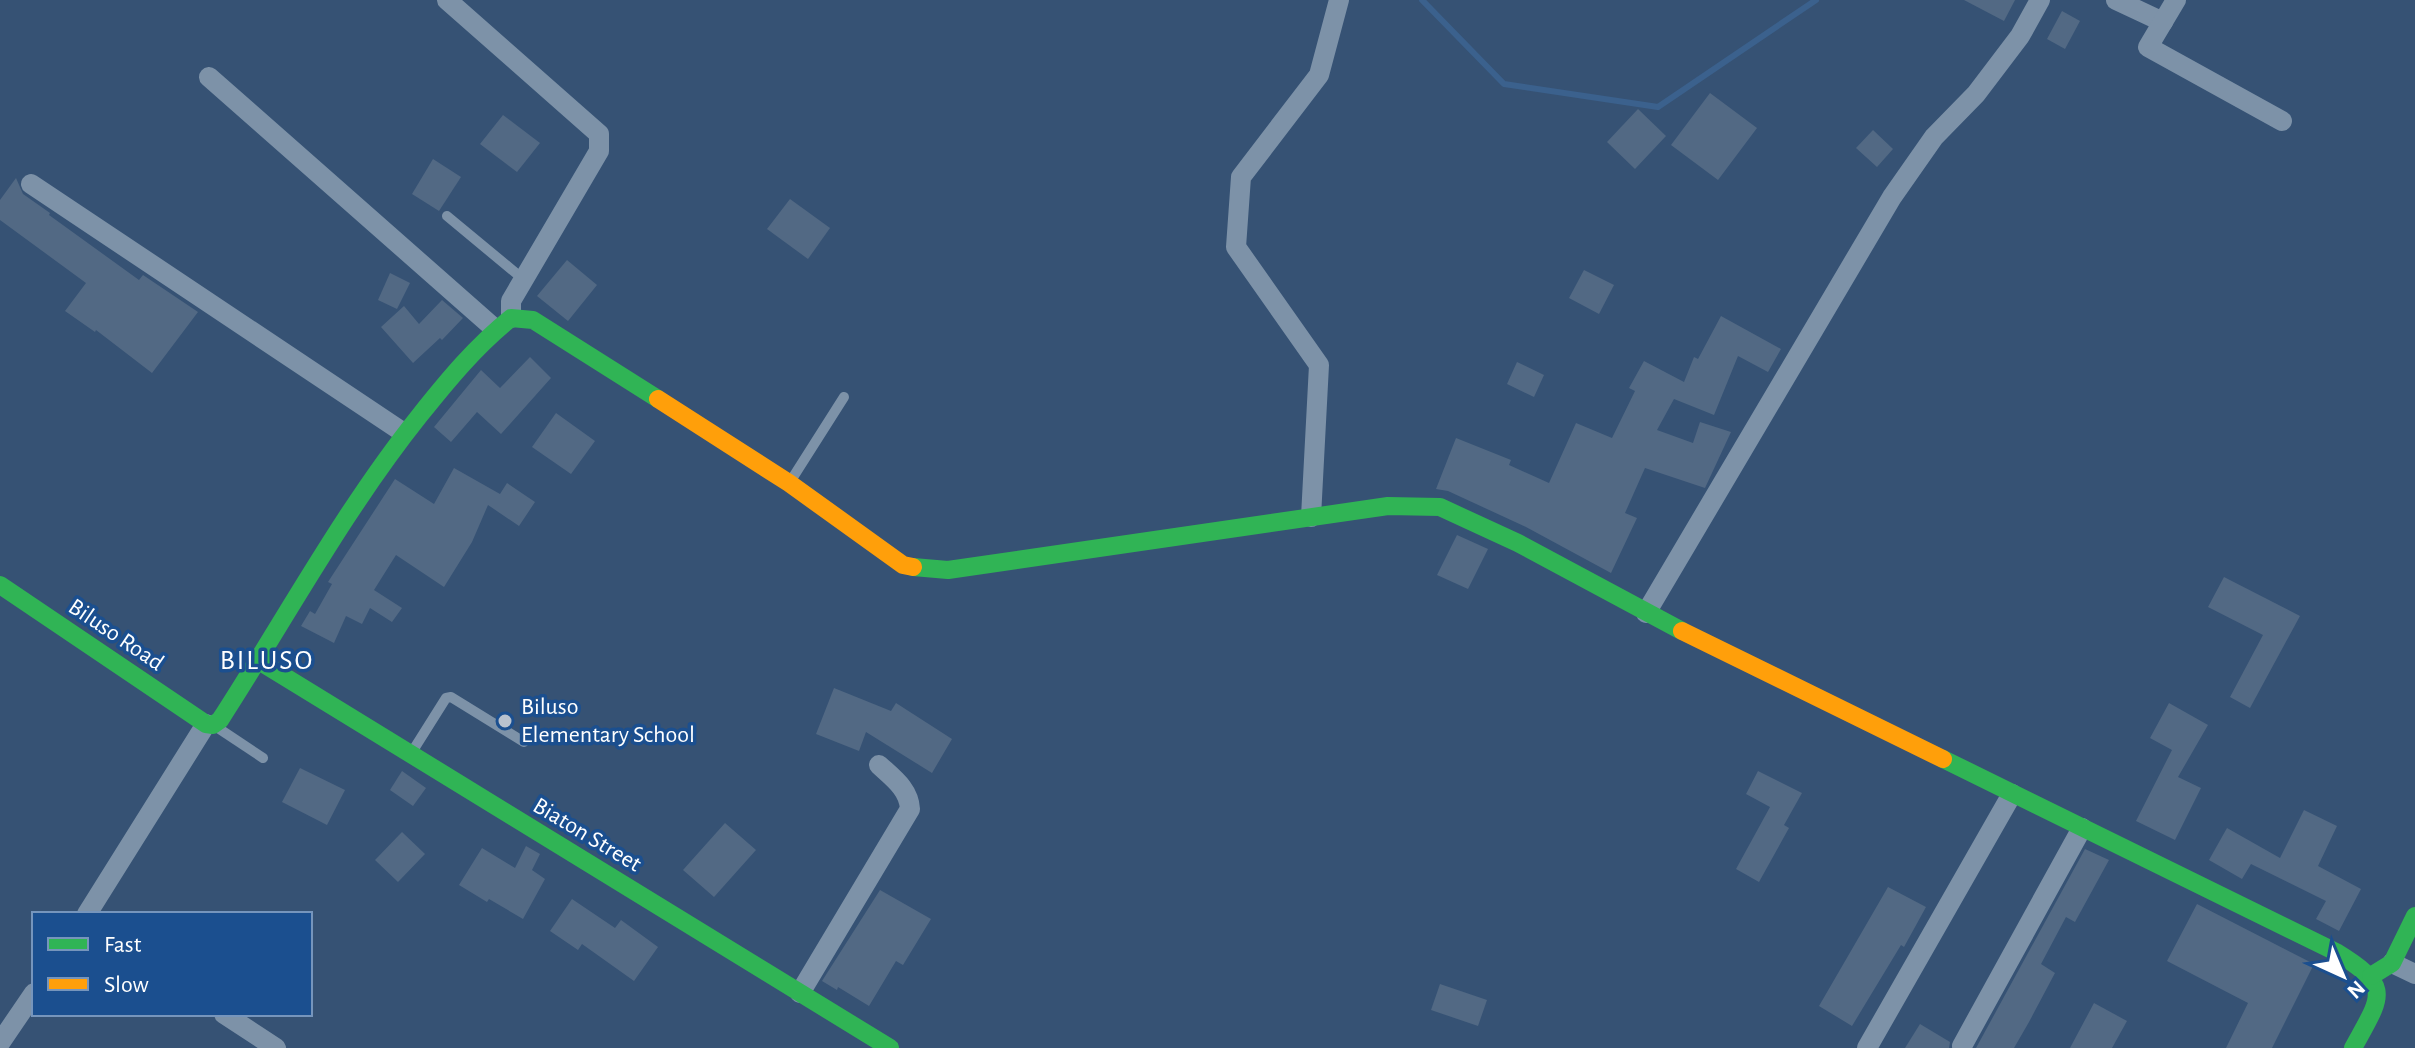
<svg xmlns="http://www.w3.org/2000/svg" width="2415" height="1048" font-family="'Alegreya Sans',sans-serif">
<rect width="100%" height="100%" fill="#365274"/>
<g fill="none" stroke-linecap="round" stroke-linejoin="round">
<path stroke="#3b618d" stroke-width="6" d="M1422,0L1504,84L1658,107L1816,0"/>
</g>
<g fill="#526984">
<path d="M1964,0H2015L2004,21Z"/>
<path d="M2062,11L2080,21L2065,49L2047,39Z"/>
<path d="M1710,93L1757,128L1718,180L1671,145Z"/>
<path d="M1638,109L1666,136L1635,169L1607,142Z"/>
<path d="M503,115L540,143L517,172L480,144Z"/>
<path d="M1873,130L1893,149L1877,167L1856,148Z"/>
<path d="M433,159L461,177L439,211L412,194Z"/>
<path d="M16,178L23,194L50,213L49,215L139,280L143,275L198,312L152,373L96,330L95,332L65,311L86,283L0,220V200Z"/>
<path d="M790,199L830,228L808,259L767,229Z"/>
<path d="M567,260L597,285L568,321L537,296Z"/>
<path d="M1584,270L1614,285L1599,314L1569,298Z"/>
<path d="M390,273L410,283L397,309L378,300Z"/>
<path d="M442,300L463,318L442,340L440,338L413,363L381,327L404,306L419,324Z"/>
<path d="M1721,316L1781,349L1768,372L1738,356L1714,415L1674,399L1657,430L1693,443L1700,422L1731,432L1705,488L1645,468L1625,513L1637,518L1611,573L1526,527L1448,491L1436,489L1456,438L1511,460L1509,465L1549,483L1576,423L1612,438L1635,391L1629,388L1644,361L1684,382L1694,357L1698,359Z"/>
<path d="M530,357L551,378L501,434L477,412L451,442L434,427L481,370L500,388Z"/>
<path d="M1517,362L1544,375L1534,397L1507,384Z"/>
<path d="M556,413L595,441L571,474L532,447Z"/>
<path d="M454,468L500,494L507,483L535,502L519,526L488,505L472,542L444,587L396,555L374,590L402,608L392,622L370,608L362,624L346,616L334,643L301,626L310,611L315,614L332,584L328,582L395,479L434,504Z"/>
<path d="M1457,535L1488,549L1468,589L1437,575Z"/>
<path d="M2224,577L2300,616L2250,708L2230,697L2263,635L2208,607Z"/>
<path d="M834,688L891,711L896,703L952,739L932,773L866,732L859,751L816,734Z"/>
<path d="M2169,703L2208,725L2178,777L2201,788L2175,840L2136,821L2172,750L2150,738Z"/>
<path d="M300,768L345,790L327,825L282,802Z"/>
<path d="M402,771L426,788L413,806L390,790Z"/>
<path d="M1758,771L1802,793L1784,825L1789,828L1759,882L1736,869L1770,807L1746,794Z"/>
<path d="M2304,810L2337,826L2318,866L2361,889L2339,931L2316,919L2326,901L2251,864L2242,879L2209,860L2227,828L2280,858Z"/>
<path d="M725,823L756,850L714,897L683,870Z"/>
<path d="M402,832L425,854L398,882L375,860Z"/>
<path d="M526,846L540,854L532,870L545,879L523,919L489,899L487,902L459,885L482,848L515,868Z"/>
<path d="M2085,849L2109,860L2075,922L2066,917L2041,964L2055,973L2029,1022L2014,1048H1976Z"/>
<path d="M1888,887L1926,907L1904,947L1901,945L1852,1026L1819,1006Z"/>
<path d="M880,890L931,919L903,965L896,961L869,1006L838,987L837,990L822,981Z"/>
<path d="M572,899L615,928L621,920L658,947L634,981L582,944L578,950L550,931Z"/>
<path d="M2197,904L2314,964L2272,1048H2226L2248,1003L2167,961Z"/>
<path d="M1440,984L1487,1000L1478,1026L1431,1010Z"/>
<path d="M2094,1003L2127,1021L2112,1048H2070Z"/>
<path d="M1920,1024L1950,1042L1949,1048H1905Z"/>
</g>
<g fill="none" stroke-linecap="round" stroke-linejoin="round">
<g stroke="#7d92a8" stroke-width="10">
<path d="M447,216L523,279"/>
<path d="M790,482L844,397"/>
<path d="M218,728L263,758"/>
<path d="M412,752L446,698L451,697L524,742"/>
</g>
<g stroke="#7d92a8" stroke-width="20">
<path d="M447,0L599,134V151L511,301V318"/>
<path d="M2116,0L2163,22"/>
<path d="M2176,0L2148,47L2282,121"/>
<path d="M209,77L495,329"/>
<path d="M31,184L404,433"/>
<path d="M1311,517L1319,365L1236,247L1241,177L1319,75L1339,0"/>
<path d="M1646,613L1892,197L1934,137L1976,94L2020,36L2040,0"/>
<path d="M87,914L206,724"/>
<path d="M2392,963L2415,974"/>
<path d="M800,993L910,809C909,789 893,778 879,765"/>
<path d="M224,1014L276,1048"/>
<path d="M0,1043L34,993"/>
<path d="M1962,1046L2082,828"/>
<path d="M1867,1048L2012,794"/>
</g>
<g stroke="#30b455" stroke-width="18">
<path d="M913,567L948,570L1388,506L1440,507L1518,543L1682,631"/>
<path d="M0,585L206,724L213,725L220,720C286,618 344,510 420,415C448,380 476,346 511,318L533,320L658,399"/>
<path d="M259,661L890,1048"/>
<path d="M1943,759L2336,952C2393,987 2382,995 2353,1048"/>
<path d="M2371,976L2392,963L2415,916"/>
</g>
<g stroke="#ff9f0a" stroke-width="18">
<path d="M658,399L789,483L903,565L913,567"/>
<path d="M1682,631L1943,759"/>
</g>
</g>
<circle fill="#b9c2ce" stroke="#1b4f8f" stroke-width="3" cx="505" cy="721" r="8"/>
<g text-anchor="middle" dominant-baseline="central" stroke-width="7" stroke-linejoin="round" paint-order="stroke">
<g font-size="24" fill="#fff" stroke="#1b4f8f">
<text transform="translate(116 635) rotate(34)">Biluso Road</text>
<text transform="translate(587 835) rotate(31)">Biaton Street</text>
</g>
<g font-size="24" fill="#fff" stroke="#1b4f8f" text-anchor="start">
<text x="521" y="707">Biluso<tspan x="521" dy="28">Elementary School</tspan></text>
</g>
<g font-size="28" letter-spacing="2" fill="#fff" stroke="#1b4f8f">
<text x="267" y="661">BILUSO</text>
</g>
</g>
<rect x="32" y="912" width="280" height="104" fill="#1b4f8f" stroke="#7695bc" stroke-width="2"/>
<rect x="48" y="938" width="40" height="12" fill="#30b455" stroke="#7695bc" stroke-width="2"/>
<text x="104" y="952" font-size="24" fill="#ffffff">Fast</text>
<rect x="48" y="978" width="40" height="12" fill="#ff9f0a" stroke="#7695bc" stroke-width="2"/>
<text x="104" y="992" font-size="24" fill="#ffffff">Slow</text>
<g transform="translate(2343 976) rotate(136)" stroke="#1b4f8f" stroke-width="6" paint-order="stroke">
<path d="M0-6L14 30L0 20L-14 30Z" fill="#ffffff"/>
<text y="-12" font-size="22" font-weight="bold" text-anchor="middle" fill="#ffffff">N</text>
</g>
</svg>
